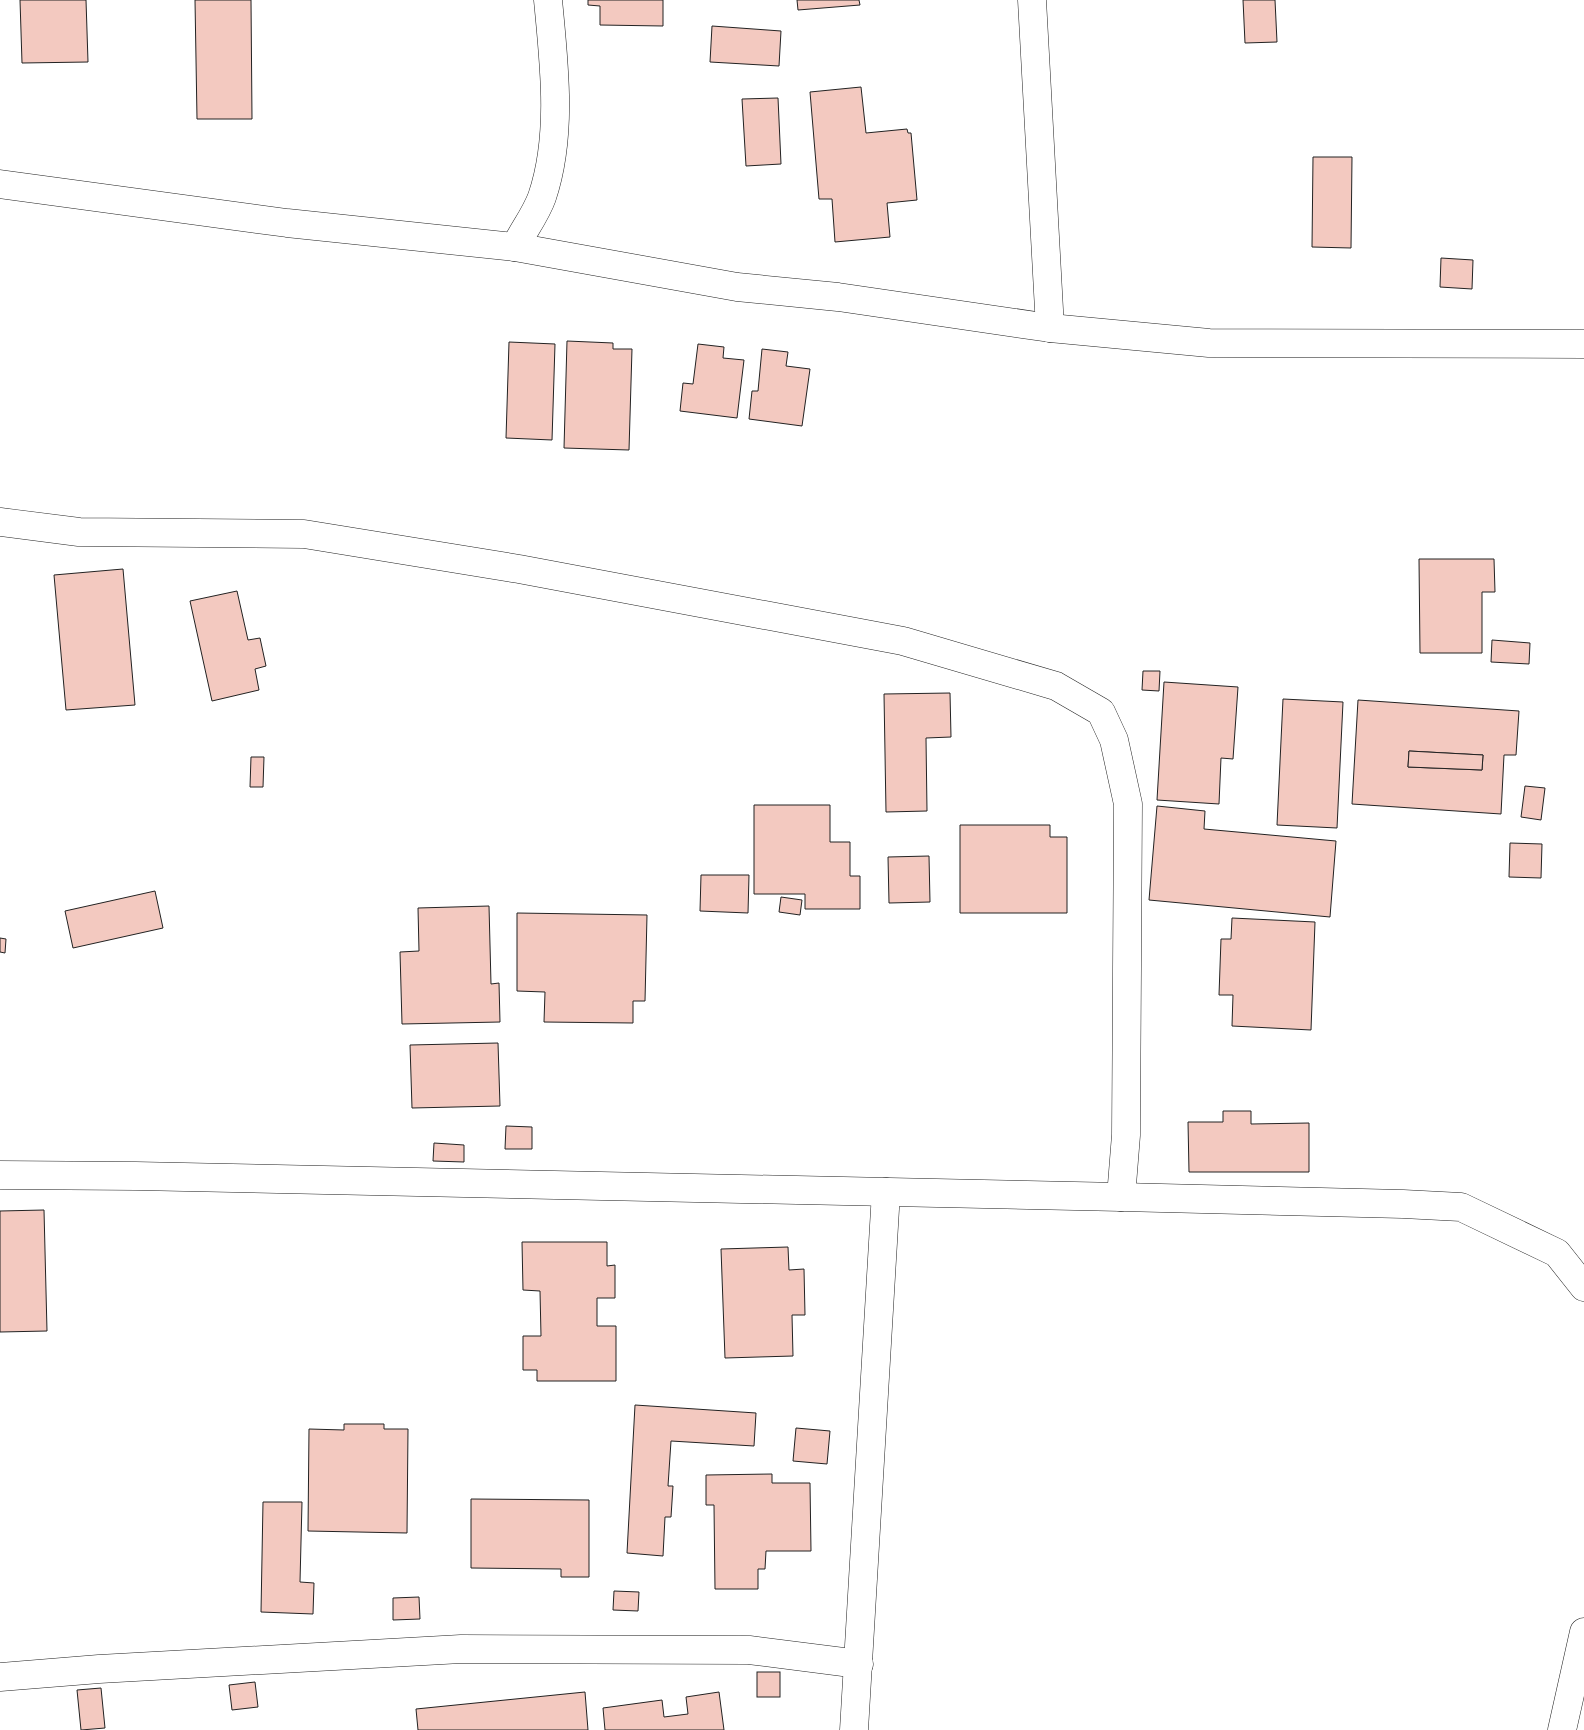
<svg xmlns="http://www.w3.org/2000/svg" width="1584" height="1730" font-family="Ubuntu,sans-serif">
<rect width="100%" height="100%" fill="#fff"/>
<g fill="#f3c9c0" stroke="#222" fill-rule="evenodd">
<path d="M20,0H86L88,62L22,63Z"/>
<path d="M195,0H251L252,119H197Z"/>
<path d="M588,0H663V26L600,25V6L588,5Z"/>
<path d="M797,0H859L860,5L798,10Z"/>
<path d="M1243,0H1275L1277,42L1245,43Z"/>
<path d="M712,26L781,31L779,66L710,62Z"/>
<path d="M861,87L866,133L907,129L908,133H911L917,200L887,203L890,237L835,242L832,199H819L810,92Z"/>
<path d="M778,98L781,164L746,166L742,99Z"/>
<path d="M1313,157H1352L1351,248L1312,247Z"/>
<path d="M1441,258L1473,260L1472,289L1440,287Z"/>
<path d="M567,341L613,343V349H632L629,450L564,448Z"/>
<path d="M509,342L555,344L552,440L506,438Z"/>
<path d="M698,344L724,347L723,358L744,360L737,418L680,411L683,383L693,384Z"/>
<path d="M762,349L788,352L786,366L810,369L802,426L749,419L752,391H758Z"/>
<path d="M1419,559H1494L1495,592H1482V653H1420Z"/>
<path d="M123,569L135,705L66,710L54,575Z"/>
<path d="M237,591L248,640L260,638L266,666L255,669L259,690L212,701L190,601Z"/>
<path d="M1492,640L1530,643L1529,664L1491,662Z"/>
<path d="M1143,671H1160L1159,691L1142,690Z"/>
<path d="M1164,682L1238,687L1233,759L1221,758L1219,804L1157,800Z"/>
<path d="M950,693L951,737L926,738L927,811L886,812L884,694Z"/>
<path d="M1283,699L1343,702L1337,828L1277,825Z"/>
<path d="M1358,700L1519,711L1516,755H1504L1501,814L1352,804ZM1409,751L1483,755L1482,770L1408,767Z"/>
<path d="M1409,751L1483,755L1482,770L1408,767Z"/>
<path d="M251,757H264L263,787H250Z"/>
<path d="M1525,786L1545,788L1541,820L1521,817Z"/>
<path d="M754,805H830V842H850V876H860V909H805V894H754Z"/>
<path d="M1157,806L1205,811L1204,829L1336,841L1330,917L1149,900Z"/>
<path d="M960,825H1050V837H1067V913H960Z"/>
<path d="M1510,843L1542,844L1541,878L1509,877Z"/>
<path d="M929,856L930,902L889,903L888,857Z"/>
<path d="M701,875H749L748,913L700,911Z"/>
<path d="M155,891L163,928L73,948L65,911Z"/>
<path d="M781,897L802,900L800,915L779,912Z"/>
<path d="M489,906L491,984L499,983L500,1022L402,1024L400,952L419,951L418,908Z"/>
<path d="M517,913L647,915L645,1001H633V1023L544,1022L545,992L517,991Z"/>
<path d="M1232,918L1315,922L1311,1030L1232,1026L1233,995H1219L1221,939H1231Z"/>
<path d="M0,938L6,939L5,953L0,952Z"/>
<path d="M498,1043L500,1106L412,1108L410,1045Z"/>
<path d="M1223,1111H1251V1124L1309,1123V1172H1189L1188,1122H1223Z"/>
<path d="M506,1126L532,1127V1149H505Z"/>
<path d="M434,1143L464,1145V1162L433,1161Z"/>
<path d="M44,1210L47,1331L0,1332V1211Z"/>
<path d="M522,1242H607V1266L615,1265V1298H597V1326H616V1381H537V1370H523V1336H541L540,1291L523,1290Z"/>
<path d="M788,1247L789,1270L804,1269L805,1315H792L793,1356L725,1358L721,1249Z"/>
<path d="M635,1405L756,1413L754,1446L671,1441L668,1486H673L671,1517H665L663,1556L627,1553Z"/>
<path d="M344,1424H384V1429H408L407,1533L308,1531L309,1429L344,1430Z"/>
<path d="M796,1428L830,1431L827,1464L793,1461Z"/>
<path d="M772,1474V1483H810L811,1551H766L765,1569H758V1589H715L714,1505H706V1475Z"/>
<path d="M471,1499L589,1500V1577H561V1569L471,1568Z"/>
<path d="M263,1502H302L300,1582L314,1583L313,1614L261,1612Z"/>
<path d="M614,1591L639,1592L638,1611L613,1610Z"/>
<path d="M419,1597L420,1619L393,1620V1598Z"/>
<rect x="757" y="1672" width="23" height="25"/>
<path d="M255,1682L258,1707L232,1710L229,1685Z"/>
<path d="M101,1688L105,1728L81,1730L77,1690Z"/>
<path d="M585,1692L588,1730H418L416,1709Z"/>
<path d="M719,1692L724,1730H605L603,1708L662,1700L664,1717L688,1714L686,1697Z"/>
</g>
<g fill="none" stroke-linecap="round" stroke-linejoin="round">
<defs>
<g id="minor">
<path d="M1032,0L1050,328"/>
<path d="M0,184L287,223L515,247L737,287L838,297L1050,328L1209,343L1584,344"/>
<path d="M515,247C523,231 536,214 542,197C563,135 554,63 548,0"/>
<path d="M0,522L79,532L304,534L519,569L903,641L1056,686L1101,712L1114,740L1128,804L1126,1135L1121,1197"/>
<path d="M0,1175L136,1176L1121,1197L1403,1204L1461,1207L1557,1253L1584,1287"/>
<path d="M0,1677L99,1669L461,1649L749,1650L859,1664"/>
<path d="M854,1730L886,1192"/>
<path d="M1562,1730L1584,1632"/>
</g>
</defs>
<use href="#minor" stroke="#222" stroke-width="29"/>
<use href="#minor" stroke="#fff" stroke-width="28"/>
</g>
</svg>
